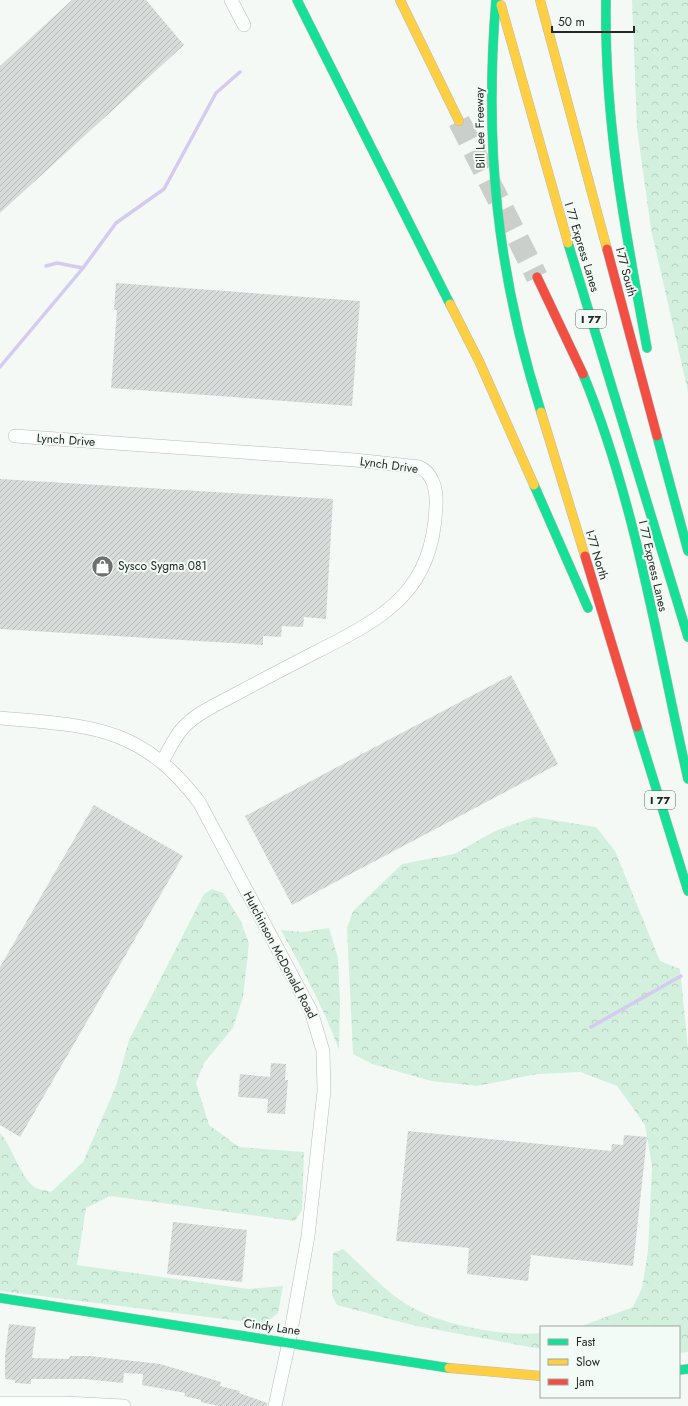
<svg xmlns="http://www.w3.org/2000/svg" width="688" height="1406" font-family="Jost,sans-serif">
<defs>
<pattern id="forest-crowns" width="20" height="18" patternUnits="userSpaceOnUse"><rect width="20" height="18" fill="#d3f0df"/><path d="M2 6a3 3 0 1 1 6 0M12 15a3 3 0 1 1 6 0" fill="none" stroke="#b5cebf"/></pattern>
<pattern id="building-hatch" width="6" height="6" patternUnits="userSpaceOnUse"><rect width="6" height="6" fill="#d7dbd9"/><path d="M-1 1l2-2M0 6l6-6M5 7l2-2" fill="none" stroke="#b8bcba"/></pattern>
</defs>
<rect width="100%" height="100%" fill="#f4f9f6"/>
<g fill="url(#forest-crowns)">
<path d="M632,0H688V392L651,229L637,128Z"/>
<path d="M534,817L596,827L615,851L660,961L680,969L688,1048V1352L679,1353V1327H579L633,1307L642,1288L648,1251L652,1166L645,1125L617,1086L580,1072L537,1074L477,1086L431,1081L372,1064L353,1054L347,928L353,911L402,864L454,854L495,831Z"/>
<path d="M212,889L223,893L241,921L249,944L243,997L233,1028L204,1063L196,1083L209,1125L239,1147L304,1152L302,1210L295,1221L110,1196L86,1208L77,1265L248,1289L283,1286L278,1313L265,1324L0,1291V1133C11,1144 22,1181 36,1188C40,1190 46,1190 51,1192L83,1162L116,1086L129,1040L204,894Z"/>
<path d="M329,928L338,958L340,1002L339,1050C324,1008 302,969 281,930L302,932Z"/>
<path d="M343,1249C362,1266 381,1287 403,1302C435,1324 502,1337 541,1333V1349L416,1326L337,1305L332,1295L333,1253Z"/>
</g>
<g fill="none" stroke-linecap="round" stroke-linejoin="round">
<g stroke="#d5caef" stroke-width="3.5">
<path d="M46,266L57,263L83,268"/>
<path d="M0,367L83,268L116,223L164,189L216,93L240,72"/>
<path d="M591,1027L681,976"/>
</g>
</g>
<g fill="url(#building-hatch)">
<path d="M72,0H146L184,45L0,213V66Z"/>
<path d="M116,283L360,301L352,406L111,388L117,310H114Z"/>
<path d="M0,479L333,499L326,619L304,617L303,627L282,626L281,637L263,636V645L0,629Z"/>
<path d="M511,675L558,764L292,905L245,816Z"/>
<path d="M94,805L183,856L20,1137L0,1125V967Z"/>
<path d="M271,1063L286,1064L285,1080H288L285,1114L267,1113L268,1099L238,1097L240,1074L270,1077Z"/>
<path d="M408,1131L611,1151L612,1144L623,1145L624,1135L647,1137L633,1266L531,1255L528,1281L467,1274L469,1248L396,1241Z"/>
<path d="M173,1222L247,1230L242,1282L167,1274Z"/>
<path d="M9,1324L36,1327L32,1358L69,1359L70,1356H90L160,1364L221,1382L220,1386L240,1391L239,1393L267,1403V1406H218L201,1402V1400L184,1396L185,1393L142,1385L143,1374L124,1373L123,1383L84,1379H31V1384L15,1383V1380L5,1379V1356Z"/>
</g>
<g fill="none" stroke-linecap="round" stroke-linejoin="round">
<path stroke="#cacfcc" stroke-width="22" stroke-dasharray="22 11" stroke-linecap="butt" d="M459,121L537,277"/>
<defs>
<g id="street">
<path d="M231,0L244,25"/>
<path d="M15,436L355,460L419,467C433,473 437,490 436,505C433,591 386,617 316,652C289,666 262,680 236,694C220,703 200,711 187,724C176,733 169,750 162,762"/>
<path d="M0,718C90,726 140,725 199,802L311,1011L323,1051L324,1091L308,1236L289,1342L275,1406"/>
<path d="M0,1403H65L124,1406"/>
</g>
<g id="fast">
<path d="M297,0L450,304"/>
<path d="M496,0C484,147 497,272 541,412"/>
<path d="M606,0C604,121 625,230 647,348"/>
<path d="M568,243L688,637"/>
<path d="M583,374C636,503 657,643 688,779"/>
<path d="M657,436L688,551"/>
<path d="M534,485L588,608"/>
<path d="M637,727L688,891"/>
<path d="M0,1298L449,1368"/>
<path d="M679,1370L688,1369"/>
</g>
<g id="slow">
<path d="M400,0L459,121"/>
<path d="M540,0L607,249"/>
<path d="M501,5L568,243"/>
<path d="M450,304L479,361L534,485"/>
<path d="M541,412L585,556"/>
<path d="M449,1368L541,1376"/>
</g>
<g id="jam">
<path d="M607,249L657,436"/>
<path d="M537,277L583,374"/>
<path d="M585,556L637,727"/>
</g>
</defs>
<use href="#street" stroke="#b7bab8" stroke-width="14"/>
<use href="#fast" stroke="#b7bab8" stroke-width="10"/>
<use href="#slow" stroke="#b7bab8" stroke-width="10"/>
<use href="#jam" stroke="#b7bab8" stroke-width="10"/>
<use href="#street" stroke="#fdfefe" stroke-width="13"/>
<use href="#fast" stroke="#16e098" stroke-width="9"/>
<use href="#slow" stroke="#ffcf43" stroke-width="9"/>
<use href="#jam" stroke="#f24e42" stroke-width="9"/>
</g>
<defs>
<symbol id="shop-disc" viewBox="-11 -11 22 22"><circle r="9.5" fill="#6d706e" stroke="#f2fbf5"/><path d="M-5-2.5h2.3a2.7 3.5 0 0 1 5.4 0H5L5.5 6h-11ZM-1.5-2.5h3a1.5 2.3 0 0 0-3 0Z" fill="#fff"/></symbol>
</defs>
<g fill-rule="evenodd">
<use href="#shop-disc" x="90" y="554" width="25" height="25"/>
</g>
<g text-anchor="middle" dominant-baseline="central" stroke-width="4" stroke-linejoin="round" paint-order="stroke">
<g fill="#f2fbf5" stroke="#626763" stroke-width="1">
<rect x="576" y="310" width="30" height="18" rx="3"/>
<rect x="645" y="791" width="30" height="18" rx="3"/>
</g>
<g font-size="11" font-weight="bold" fill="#242725">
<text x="591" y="319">I 77</text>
<text x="660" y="800">I 77</text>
</g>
<g font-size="12" fill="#242725" stroke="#f2fbf5">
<text transform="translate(480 128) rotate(-91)">Bill Lee Freeway</text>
<text transform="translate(582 247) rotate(73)">I 77 Express Lanes</text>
<text transform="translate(626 272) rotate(75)">I-77 South</text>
<text transform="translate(66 440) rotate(4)">Lynch Drive</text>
<text transform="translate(389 465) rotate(8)">Lynch Drive</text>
<text transform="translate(597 555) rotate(73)">I-77 North</text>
<text transform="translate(653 566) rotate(77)">I 77 Express Lanes</text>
<text transform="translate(280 955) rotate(62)">Hutchinson McDonald Road</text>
<text transform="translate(272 1327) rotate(8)">Cindy Lane</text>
</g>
<g font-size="12" fill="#242725" stroke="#f2fbf5" text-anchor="start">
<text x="118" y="566">Sysco Sygma 081</text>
</g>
</g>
<rect x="540" y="1326" width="140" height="72" fill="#f2fbf5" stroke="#a0a6a2"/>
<rect x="548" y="1339" width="20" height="6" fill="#16e098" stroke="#a0a6a2"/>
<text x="576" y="1346" font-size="12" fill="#242725">Fast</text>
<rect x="548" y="1359" width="20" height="6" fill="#ffcf43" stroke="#a0a6a2"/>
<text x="576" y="1366" font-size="12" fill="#242725">Slow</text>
<rect x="548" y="1379" width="20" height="6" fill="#f24e42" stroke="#a0a6a2"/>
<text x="576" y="1386" font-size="12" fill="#242725">Jam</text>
<path d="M552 26v6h82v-6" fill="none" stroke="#242725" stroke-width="2"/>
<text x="558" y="26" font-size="12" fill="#242725" stroke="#f2fbf5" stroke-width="3" paint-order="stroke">50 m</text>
</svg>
